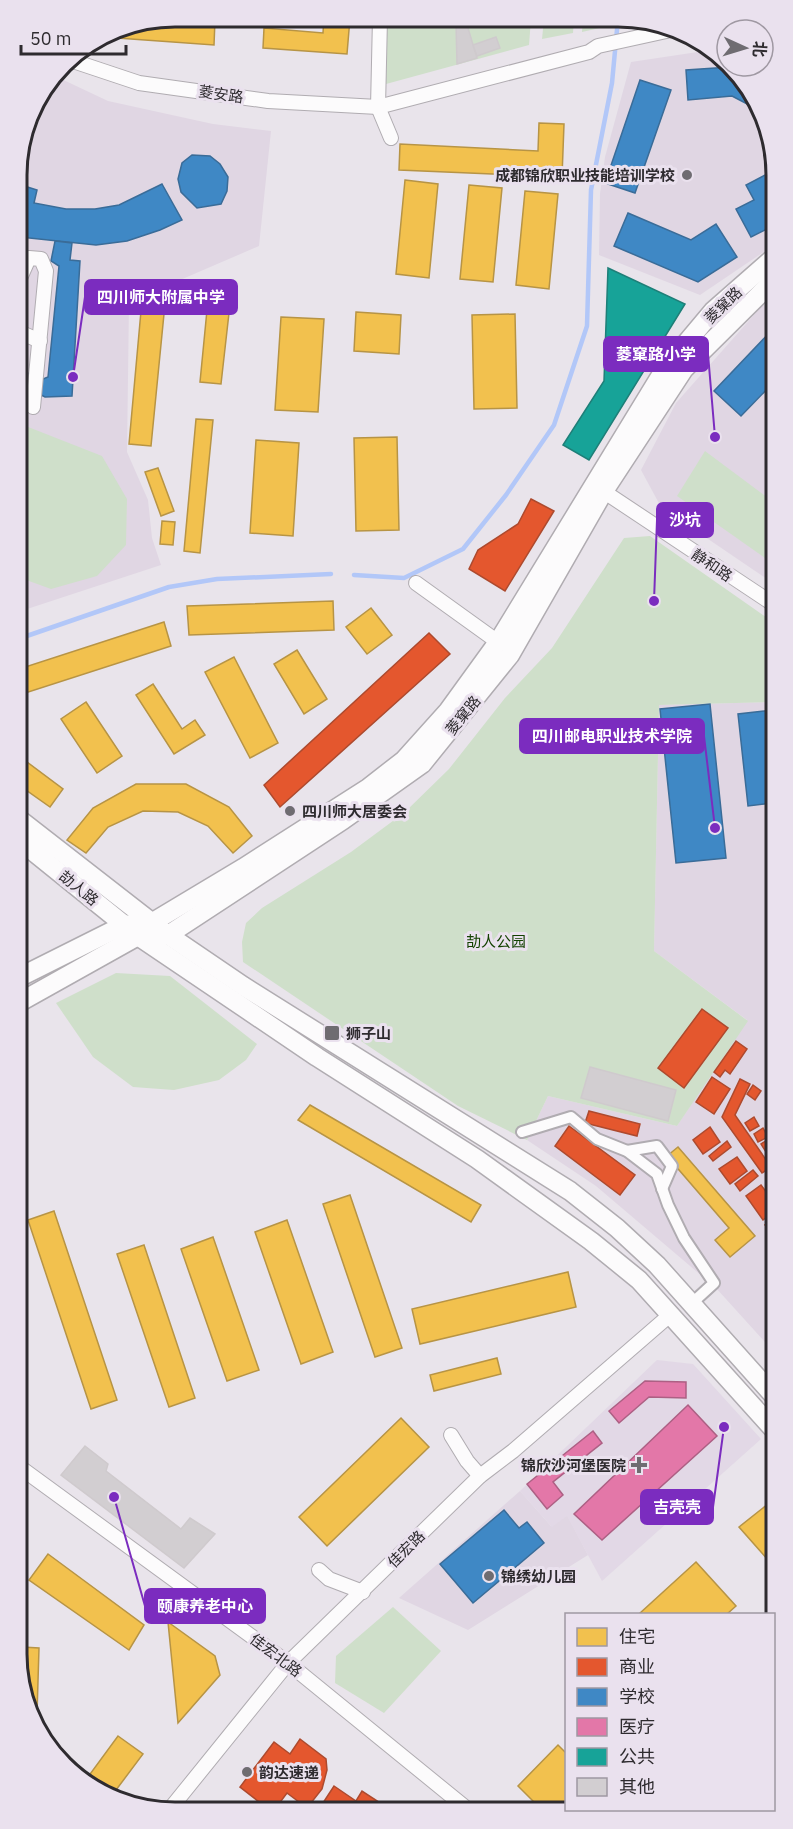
<svg xmlns="http://www.w3.org/2000/svg" width="793" height="1829" font-family="'IBM Plex Sans','Noto Sans SC',sans-serif">
<rect width="100%" height="100%" fill="#e9e4eb"/>
<g fill="#e0d6e3">
<path d="M711,50L723,56L771,133V247L700,295L599,255L600,194L605,157L631,62Z"/>
<path d="M55,76L108,101L213,124L271,131L259,246L129,302L127,452L148,500L152,538L161,565L18,612L17,164L33,104Z"/>
<path d="M772,300L773,583L661,507L641,470L676,403L761,307Z"/>
<path d="M773,702L775,1353L716,1288L596,1186L527,1140L548,1096L677,1126L747,1020L654,951L659,705Z"/>
<path d="M520,1491L551,1526L567,1515L588,1555L468,1630L399,1598Z"/>
</g>
<path fill="#e2d8e6" d="M657,1360L693,1364L761,1439L602,1581L567,1516L552,1527L520,1491Z"/>
<g fill="#cfdfca">
<path d="M387,18L531,19L529,45L386,84Z"/>
<path d="M544,19H574L573,33L542,39Z"/>
<path d="M583,19H605L604,27L582,32Z"/>
<path d="M18,423L102,456L127,499L126,545L97,576L51,589L18,577Z"/>
<path d="M705,451L772,501V563L677,496Z"/>
<path d="M650,536L773,622V702L659,705L654,951L748,1021L677,1126L548,1096L527,1140L458,1106L243,962L242,942L246,923L262,908L351,852L405,812L449,769L505,698L552,648L624,538Z"/>
<path d="M116,973L170,976L257,1044L246,1060L219,1080L174,1090L133,1087L93,1057L56,1003Z"/>
<path d="M393,1607L441,1651L384,1713L335,1683L336,1656Z"/>
</g>
<g fill="#f2c14e" stroke="#b79445" stroke-width="1.5">
<path d="M172,17L215,20L214,45L117,38L107,33L115,28Z"/>
<path d="M324,17L350,18L347,54L263,48L264,28L323,33Z"/>
<path d="M539,123L564,124L562,177L399,170L400,144L538,151Z"/>
<path d="M405,180L438,184L429,278L396,274Z"/>
<path d="M469,185L502,188L493,282L460,279Z"/>
<path d="M525,191L558,194L549,289L516,285Z"/>
<path d="M207,310L229,313L221,384L200,382Z"/>
<path d="M141,311L164,314L151,446L129,444Z"/>
<path d="M356,312L401,315L399,354L354,351Z"/>
<path d="M515,314L517,408L474,409L472,315Z"/>
<path d="M281,317L324,319L318,412L275,410Z"/>
<path d="M196,419L213,420L200,553L184,551Z"/>
<path d="M397,437L399,530L356,531L354,438Z"/>
<path d="M256,440L299,443L293,536L250,533Z"/>
<path d="M158,468L174,511L161,516L145,472Z"/>
<path d="M162,521L175,522L173,545L160,544Z"/>
<path d="M333,601L334,630L189,635L187,606Z"/>
<path d="M371,608L392,635L367,654L346,627Z"/>
<path d="M164,622L171,646L19,695V669Z"/>
<path d="M297,650L327,699L304,714L274,664Z"/>
<path d="M234,657L278,743L250,758L205,672Z"/>
<path d="M153,684L182,729L195,720L205,735L174,754L136,695Z"/>
<path d="M86,702L122,756L97,773L61,719Z"/>
<path d="M19,756L63,789L50,807L19,785Z"/>
<path d="M136,784H186L229,807L252,836L233,853L208,826L178,812L143,811L108,827L86,853L67,840L93,808Z"/>
<path d="M310,1105L481,1205L471,1222L298,1120Z"/>
<path d="M678,1147L755,1236L730,1257L715,1240L729,1228L667,1156Z"/>
<path d="M350,1195L402,1348L375,1357L323,1204Z"/>
<path d="M54,1211L117,1400L91,1409L28,1220Z"/>
<path d="M287,1220L333,1352L301,1364L255,1232Z"/>
<path d="M213,1237L259,1370L227,1381L181,1249Z"/>
<path d="M144,1245L195,1398L169,1407L117,1254Z"/>
<path d="M568,1272L576,1307L420,1344L412,1309Z"/>
<path d="M497,1358L501,1374L434,1391L430,1375Z"/>
<path d="M401,1418L429,1447L327,1546L299,1517Z"/>
<path d="M773,1500L776,1503V1569L739,1527Z"/>
<path d="M48,1554L144,1625L129,1650L29,1580Z"/>
<path d="M696,1562L736,1606L727,1614H639Z"/>
<path d="M168,1622L215,1656L220,1675L178,1723Z"/>
<path d="M22,1647L39,1648L37,1714H34L22,1696Z"/>
<path d="M118,1736L143,1754L113,1794L85,1781Z"/>
<path d="M558,1745L566,1753V1807L540,1808L518,1786Z"/>
</g>
<g fill="#e4572e" stroke="#ad4a2e" stroke-width="1.5">
<path d="M531,499L554,511L505,591L469,569L478,550L518,524Z"/>
<path d="M429,633L450,654L280,807L264,785Z"/>
<path d="M702,1009L728,1028L684,1088L658,1068Z"/>
<path d="M736,1041L747,1049L730,1074L725,1070L720,1077L714,1072Z"/>
<path d="M712,1077L730,1089L714,1114L696,1102Z"/>
<path d="M740,1079L750,1084L735,1115L771,1167L762,1173L722,1117Z"/>
<path d="M753,1085L761,1091L755,1100L747,1094Z"/>
<path d="M589,1111L640,1124L637,1136L585,1123Z"/>
<path d="M754,1117L759,1126L750,1131L745,1123Z"/>
<path d="M569,1126L635,1175L620,1195L555,1146Z"/>
<path d="M710,1127L720,1142L703,1154L693,1140Z"/>
<path d="M763,1128L768,1137L758,1142L754,1134Z"/>
<path d="M770,1138L774,1147L766,1152L761,1144Z"/>
<path d="M727,1141L731,1147L713,1161L709,1156Z"/>
<path d="M737,1157L747,1171L730,1184L719,1169Z"/>
<path d="M753,1170L758,1176L740,1191L735,1184Z"/>
<path d="M761,1185L775,1204V1211L763,1220L746,1196Z"/>
<path d="M775,1218V1228L770,1231L765,1225Z"/>
<path d="M300,1739L326,1759L327,1770L322,1789L307,1808L287,1793L275,1809H268L240,1787L274,1742L290,1754Z"/>
<path d="M334,1786L356,1801L362,1791L388,1808L319,1809Z"/>
</g>
<g fill="#3f88c5" stroke="#3a6c98" stroke-width="1.5">
<path d="M730,67L755,108L732,96L688,100L686,70Z"/>
<path d="M640,80L671,90L635,193L605,183Z"/>
<path d="M192,155L210,156L220,164L228,177L227,191L221,204L197,208L181,192L178,179L182,163Z"/>
<path d="M771,172V227L751,237L736,209L754,200L746,185Z"/>
<path d="M162,184L182,220L160,230L127,241L96,245L20,237L17,243V194L21,185L37,190L34,203L66,209H95L119,205Z"/>
<path d="M628,213L691,240L716,224L737,257L698,282L614,246Z"/>
<path d="M55,241L72,243L70,260L80,261L72,396L45,397L18,383V368L41,380L48,377L59,266L51,261Z"/>
<path d="M772,330V384L741,416L714,391Z"/>
<path d="M710,704L726,858L676,863L660,709Z"/>
<path d="M773,710V803L748,806L738,714Z"/>
<path d="M504,1510L519,1528L527,1522L544,1543L473,1603L440,1564Z"/>
</g>
<g fill="#e377a8" stroke="#ad6084" stroke-width="1.5">
<path d="M645,1381L686,1382V1398L649,1397L619,1423L609,1411Z"/>
<path d="M688,1405L717,1436L602,1540L574,1514Z"/>
<path d="M593,1431L602,1443L553,1482L563,1495L547,1509L527,1484Z"/>
</g>
<path fill="#17a398" stroke="#1e7f78" stroke-width="1.5" d="M608,268L685,304L589,460L563,445L604,381Z"/>
<g fill="none" stroke-linecap="round" stroke-linejoin="round">
<g stroke="#b2c7f8" stroke-width="4.5">
<path d="M354,575L404,578L463,549L506,495L554,425L587,326L591,190L612,83L618,19"/>
<path d="M18,639L169,587L217,579L331,574"/>
</g>
</g>
<g fill="#d2ced1" stroke="#cfcacd" stroke-width="1.5">
<path d="M462,18H465L477,58L457,64L456,24Z"/>
<path d="M496,37L500,48L477,56L473,45Z"/>
<path d="M590,1067L676,1090L668,1121L581,1098Z"/>
<path d="M85,1446L108,1464L106,1471L181,1529L190,1518L215,1534L184,1568L61,1475Z"/>
</g>
<g fill="none" stroke-linecap="round" stroke-linejoin="round">
<defs>
<g id="pedestrian">
<path d="M522,1132L571,1117L597,1139L627,1151L657,1174L668,1205L684,1238L714,1283L691,1304"/>
<path d="M627,1151L657,1146L672,1166L662,1189"/>
</g>
<g id="minor">
<path d="M380,18L378,107L391,138"/>
<path d="M67,59L139,83L268,101L378,107L589,52L598,46L671,30"/>
<path d="M17,285L29,258L41,259L46,271L33,407"/>
<path d="M17,331L40,341"/>
<path d="M597,487L773,604"/>
<path d="M416,583L498,642"/>
<path d="M451,1435L467,1461L480,1476"/>
<path d="M21,1468L288,1663L466,1808"/>
<path d="M319,1570L329,1579L363,1592"/>
<path d="M170,1809L288,1663L480,1476L513,1451L670,1315"/>
</g>
<g id="tertiary">
<path d="M19,819L168,935L243,986L570,1191L617,1228L657,1265L775,1397"/>
<path d="M19,840L138,936L317,1057L477,1159L591,1241L639,1280L775,1431"/>
<path d="M20,977L124,925L153,922L243,868L368,788L404,760L448,711L498,642L666,367L713,311L771,260"/>
<path d="M20,1002L138,936L168,935L343,820L422,764L510,655L604,491L684,369L772,282"/>
</g>
</defs>
<use href="#pedestrian" stroke="#b0acb1" stroke-width="14"/>
<use href="#minor" stroke="#b0acb1" stroke-width="16"/>
<use href="#tertiary" stroke="#b0acb1" stroke-width="21"/>
<use href="#pedestrian" stroke="#fcfbfc" stroke-width="10"/>
<use href="#minor" stroke="#fcfbfc" stroke-width="14"/>
<use href="#tertiary" stroke="#fcfbfc" stroke-width="18"/>
</g>
<g fill="#6f6c71" stroke="#eae1ee" stroke-width="2">
<circle cx="687" cy="175" r="6"/>
<circle cx="290" cy="811" r="6"/>
<rect x="324" y="1025" width="16" height="16" rx="3"/>
<path d="M636 1456h6v6h6v6h-6v6h-6v-6h-6v-6h6z"/>
<circle cx="489" cy="1576" r="6"/>
<circle cx="247" cy="1772" r="6"/>
</g>
<g text-anchor="middle" dominant-baseline="central" stroke-width="6" stroke-linejoin="round" paint-order="stroke">
<g font-size="15" fill="#2e2b2f" stroke="#eae1ee">
<text transform="translate(221 94) rotate(8)">菱安路</text>
<text transform="translate(723 305) rotate(-44)">菱窠路</text>
<text transform="translate(712 565) rotate(34)">静和路</text>
<text transform="translate(463 715) rotate(-51)">菱窠路</text>
<text transform="translate(79 888) rotate(39)">劼人路</text>
<text transform="translate(406 1549) rotate(-45)">佳宏路</text>
<text transform="translate(276 1655) rotate(37)">佳宏北路</text>
</g>
<g font-size="15" font-weight="bold" fill="#2e2b2f" stroke="#eae1ee" text-anchor="start">
<text x="675" y="175" text-anchor="end">成都锦欣职业技能培训学校</text>
<text x="302" y="811">四川师大居委会</text>
<text x="346" y="1033">狮子山</text>
<text x="626" y="1465" text-anchor="end">锦欣沙河堡医院</text>
<text x="501" y="1576">锦绣幼儿园</text>
<text x="259" y="1772">韵达速递</text>
</g>
<g font-size="15" fill="#134201" stroke="#eae1ee">
<text x="496" y="941">劼人公园</text>
</g>
</g>
<path d="M0 0H793V1829H0ZM175 27H618A148 148 0 0 1 766 175V1654A148 148 0 0 1 618 1802H175A148 148 0 0 1 27 1654V175A148 148 0 0 1 175 27Z" fill="#eae1ee" fill-rule="evenodd"/>
<path fill="none" stroke="#2e2b2f" stroke-width="3" d="M175 27H618A148 148 0 0 1 766 175V1654A148 148 0 0 1 618 1802H175A148 148 0 0 1 27 1654V175A148 148 0 0 1 175 27Z"/>
<path fill="none" stroke="#7b2cbf" stroke-width="2" d="M73 377L85 297M715 437L708 354M654 601L657 520M715 828L704 736M724 1427L713 1507M114 1497L145 1606"/>
<g fill="#7b2cbf" stroke="#eae1ee" stroke-width="2">
<circle cx="73" cy="377" r="6"/>
<circle cx="715" cy="437" r="6"/>
<circle cx="654" cy="601" r="6"/>
<circle cx="715" cy="828" r="6"/>
<circle cx="724" cy="1427" r="6"/>
<circle cx="114" cy="1497" r="6"/>
</g>
<g fill="#7b2cbf" stroke="#7b2cbf" stroke-width="2">
<rect x="85" y="280" width="152" height="34" rx="6"/>
<rect x="604" y="337" width="104" height="34" rx="6"/>
<rect x="657" y="503" width="56" height="34" rx="6"/>
<rect x="520" y="719" width="184" height="34" rx="6"/>
<rect x="641" y="1490" width="72" height="34" rx="6"/>
<rect x="145" y="1589" width="120" height="34" rx="6"/>
</g>
<g font-size="16" text-anchor="middle" font-weight="bold" fill="#fff">
<text x="161" y="303">四川师大附属中学</text>
<text x="656" y="360">菱窠路小学</text>
<text x="685" y="526">沙坑</text>
<text x="612" y="742">四川邮电职业技术学院</text>
<text x="677" y="1513">吉壳壳</text>
<text x="205" y="1612">颐康养老中心</text>
</g>
<rect x="565" y="1613" width="210" height="198" fill="#eae1ee" stroke="#9f98a2" stroke-width="1.5"/>
<rect x="577" y="1628" width="30" height="18" fill="#f2c14e" stroke="#9f98a2" stroke-width="1.5"/>
<text x="619" y="1643" font-size="18" fill="#2e2b2f">住宅</text>
<rect x="577" y="1658" width="30" height="18" fill="#e4572e" stroke="#9f98a2" stroke-width="1.5"/>
<text x="619" y="1673" font-size="18" fill="#2e2b2f">商业</text>
<rect x="577" y="1688" width="30" height="18" fill="#3f88c5" stroke="#9f98a2" stroke-width="1.5"/>
<text x="619" y="1703" font-size="18" fill="#2e2b2f">学校</text>
<rect x="577" y="1718" width="30" height="18" fill="#e377a8" stroke="#9f98a2" stroke-width="1.5"/>
<text x="619" y="1733" font-size="18" fill="#2e2b2f">医疗</text>
<rect x="577" y="1748" width="30" height="18" fill="#17a398" stroke="#9f98a2" stroke-width="1.5"/>
<text x="619" y="1763" font-size="18" fill="#2e2b2f">公共</text>
<rect x="577" y="1778" width="30" height="18" fill="#d2ced1" stroke="#9f98a2" stroke-width="1.5"/>
<text x="619" y="1793" font-size="18" fill="#2e2b2f">其他</text>
<g transform="translate(745 48) rotate(94)"><circle r="28" fill="#eae1ee" stroke="#9f98a2" stroke-width="1.5"/>
<path d="M0-4.5L10 22L0 15L-10 22Z" fill="#6f6c71"/>
<text y="-9" font-size="16" font-weight="bold" text-anchor="middle" fill="#2e2b2f">北</text>
</g>
<path d="M21 45v9h105v-9" fill="none" stroke="#2e2b2f" stroke-width="3"/>
<text x="30" y="45" font-size="18" fill="#2e2b2f" stroke="#eae1ee" stroke-width="4.5" paint-order="stroke">50 m</text>
</svg>
